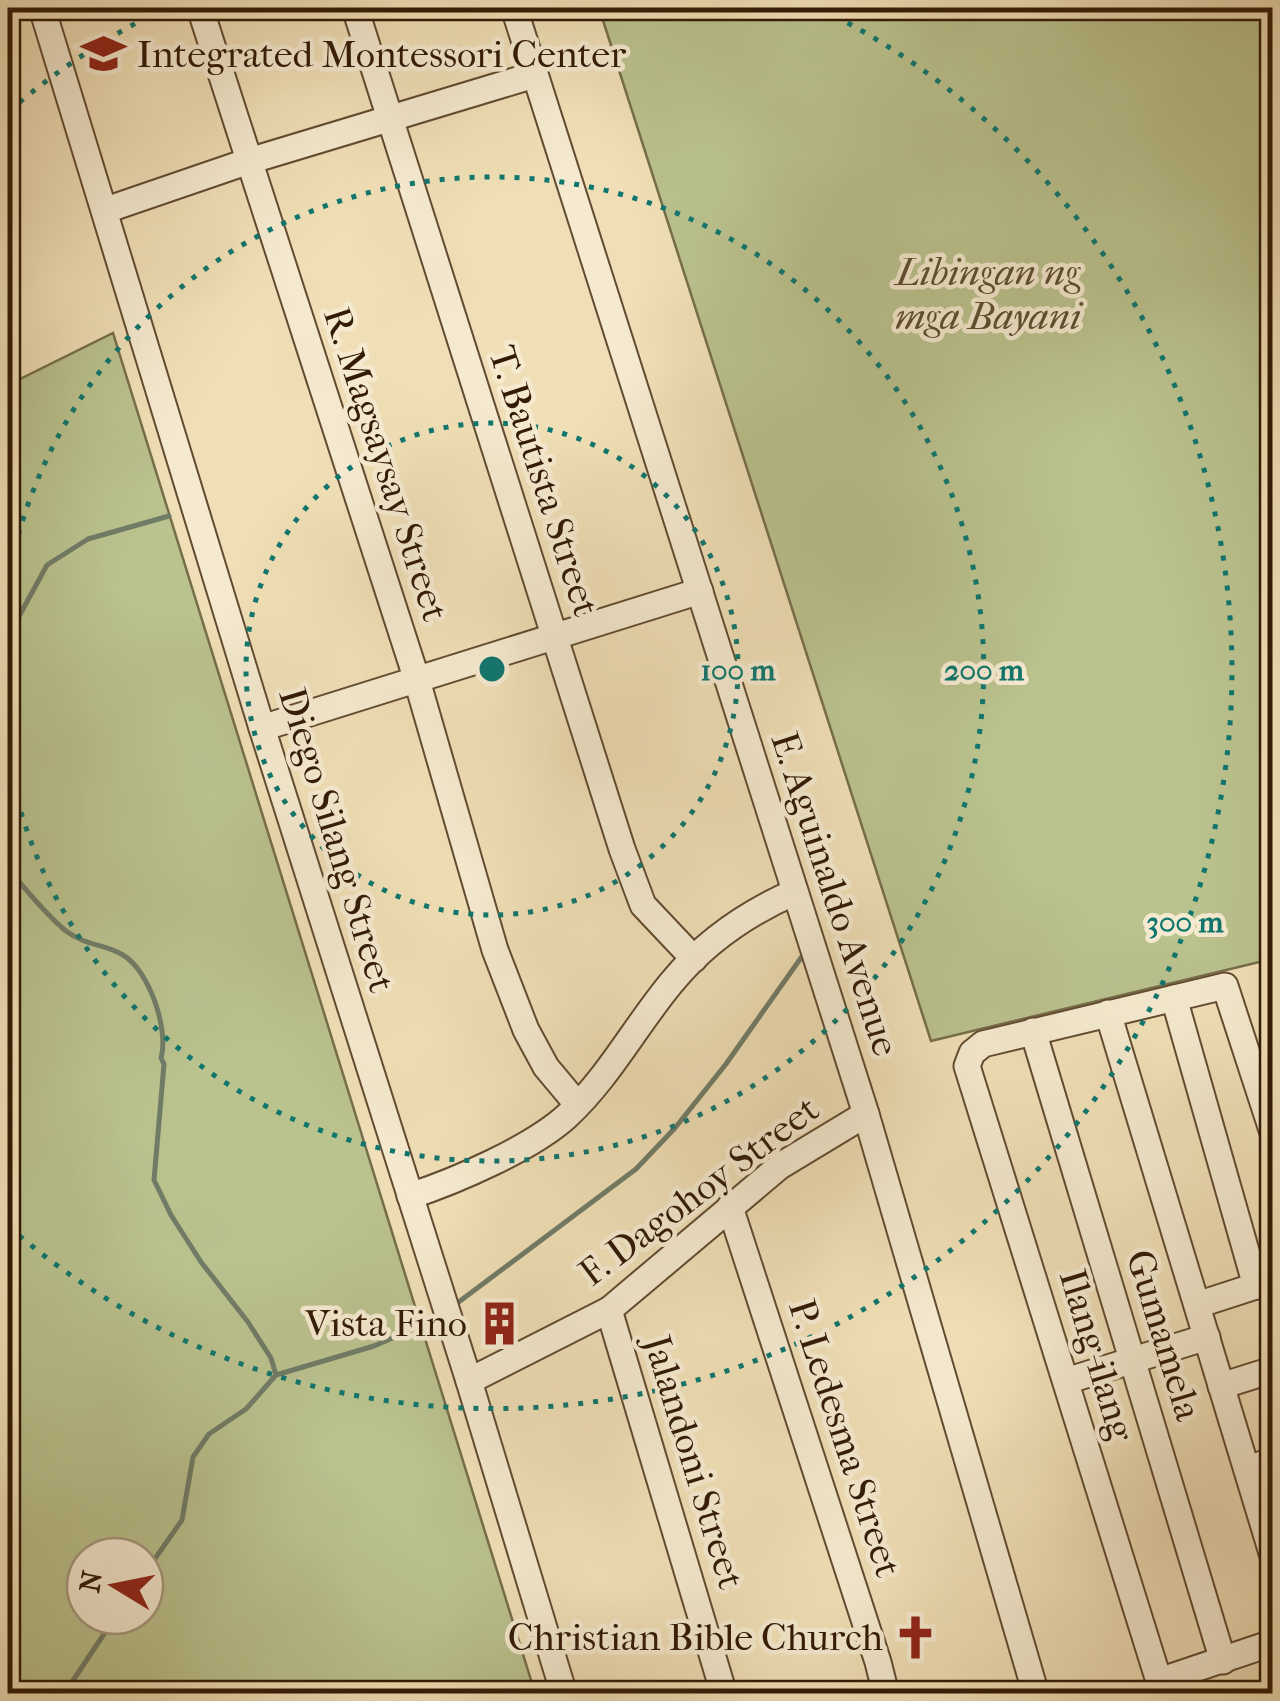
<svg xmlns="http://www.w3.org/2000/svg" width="1280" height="1701" font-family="'IM FELL French Canon',serif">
<rect width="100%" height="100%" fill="#f0dfb6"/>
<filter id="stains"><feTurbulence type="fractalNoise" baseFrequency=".002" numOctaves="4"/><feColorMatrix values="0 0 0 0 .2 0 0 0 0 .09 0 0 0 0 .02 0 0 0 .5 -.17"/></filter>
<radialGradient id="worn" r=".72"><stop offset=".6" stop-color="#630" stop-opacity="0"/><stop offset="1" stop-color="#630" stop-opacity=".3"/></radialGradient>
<g fill="#bac28e" stroke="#766e4a" stroke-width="2.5" fill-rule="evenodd">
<path d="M599,8H1272V959L931,1041Z"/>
<path d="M113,333L535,1693H8V385ZM85,1556H145V1616H85Z"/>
</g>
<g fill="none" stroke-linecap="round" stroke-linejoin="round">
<g stroke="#717c67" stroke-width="5">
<path d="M8,646L15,640L17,620L47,565L88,539L169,516"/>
<path d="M8,869C26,889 45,914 66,931C86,946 105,944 123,955C150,971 169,1031 161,1058L164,1064L154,1180L171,1215L201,1262L248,1322L271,1358L276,1375L246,1409L209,1434L193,1457L182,1520L145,1573"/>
<path d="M456,1304L636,1169L675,1128L726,1064L803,955"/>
<path d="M276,1375L374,1346L423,1325"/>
<path d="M64,1694L116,1616"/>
</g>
<defs>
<g id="minor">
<path d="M42,8L262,728L469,1381L564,1694"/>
<path d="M200,8L416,677L495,950L526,1030L546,1067L577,1104"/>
<path d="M355,8L622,849L643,905L694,959"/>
<path d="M514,8L866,1114L1036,1694"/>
<path d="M106,210L249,161L534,75"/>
<path d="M262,728L700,591"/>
<path d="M1174,998L1256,1286"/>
<path d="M1108,1013L1272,1553"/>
<path d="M1033,1031L1223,1661"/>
<path d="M410,1196C456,1181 532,1148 567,1116C609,1077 636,1025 672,982C705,942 747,913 795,892"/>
<path d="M730,1207L878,1662L886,1694"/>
<path d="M1197,1305L1268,1282"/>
<path d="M609,1310L724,1694"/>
<path d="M469,1381L609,1310L780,1166L866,1114"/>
<path d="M1066,1381L1207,1337"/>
<path d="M1221,1386L1272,1370"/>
<path d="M1247,1469L1272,1461"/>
<path d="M1159,1681L1272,1643"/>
<path d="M1163,1694L967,1066L972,1053L983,1044L1225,986L1272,1130"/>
</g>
</defs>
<use href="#minor" stroke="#624b32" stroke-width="29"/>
<use href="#minor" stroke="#f5ead0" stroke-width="25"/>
</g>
<g fill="none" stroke="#0f766e" stroke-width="5" stroke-dasharray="5 10">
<circle cx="492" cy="669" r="246"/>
<path d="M8 579A492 492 0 1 1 8 759"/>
<path d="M8 112A738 738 0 0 1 163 9M821 9A738 738 0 1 1 8 1226"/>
</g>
<defs>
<symbol id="school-bare" viewBox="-9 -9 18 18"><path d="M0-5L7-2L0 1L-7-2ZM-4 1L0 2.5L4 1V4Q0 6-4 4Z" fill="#8f2418" stroke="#f5ead0" stroke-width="2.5" paint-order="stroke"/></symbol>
<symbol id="building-bare" viewBox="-9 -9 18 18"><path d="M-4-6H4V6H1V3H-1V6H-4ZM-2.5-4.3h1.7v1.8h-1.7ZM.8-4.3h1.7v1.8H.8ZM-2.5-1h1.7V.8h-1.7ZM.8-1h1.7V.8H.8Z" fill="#8f2418" stroke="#f5ead0" stroke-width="2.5" paint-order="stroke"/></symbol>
<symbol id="church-bare" viewBox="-9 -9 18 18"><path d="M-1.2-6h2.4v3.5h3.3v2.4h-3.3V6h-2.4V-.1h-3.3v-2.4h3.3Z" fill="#8f2418" stroke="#f5ead0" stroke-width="2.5" paint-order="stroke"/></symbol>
</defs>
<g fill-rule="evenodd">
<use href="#school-bare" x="72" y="22" width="63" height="63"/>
<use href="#building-bare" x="468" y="1292" width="63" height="63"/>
<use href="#church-bare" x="884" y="1606" width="63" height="63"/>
</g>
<g text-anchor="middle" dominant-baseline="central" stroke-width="9" stroke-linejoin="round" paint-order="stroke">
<g font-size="38" fill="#321a06" stroke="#f5ead0" text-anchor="end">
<text x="137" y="54" text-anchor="start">Integrated Montessori Center</text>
<text x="467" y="1323">Vista Fino</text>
<text x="883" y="1637">Christian Bible Church</text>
</g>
<g font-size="38" font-style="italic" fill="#5b4c2f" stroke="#f5ead0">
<text x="988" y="272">Libingan ng<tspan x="988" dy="44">mga Bayani</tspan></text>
</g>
<g font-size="38" fill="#321a06" stroke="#f5ead0">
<text transform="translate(386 464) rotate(72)">R. Magsaysay Street</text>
<text transform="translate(544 481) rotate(72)">T. Bautista Street</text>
<text transform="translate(337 840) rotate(73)">Diego Silang Street</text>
<text transform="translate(835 894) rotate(72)">E. Aguinaldo Avenue</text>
<text transform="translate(699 1191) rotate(-37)">F. Dagohoy Street</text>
<text transform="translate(1164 1335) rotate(73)">Gumamela</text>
<text transform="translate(1097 1355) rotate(73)">Ilang-ilang</text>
<text transform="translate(845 1438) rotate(72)">P. Ledesma Street</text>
<text transform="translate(694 1462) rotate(73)">Jalandoni Street</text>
</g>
</g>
<circle cx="492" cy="669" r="15" fill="#0f766e" stroke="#f5ead0" stroke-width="5"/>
<g font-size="30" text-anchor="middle" font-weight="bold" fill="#0f766e" stroke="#f5ead0" stroke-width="9" stroke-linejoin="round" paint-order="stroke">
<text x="738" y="680">100 m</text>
<text x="984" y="680">200 m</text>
<text x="1185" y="932">300 m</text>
</g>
<rect width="1280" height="1701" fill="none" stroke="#f0dfb6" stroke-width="40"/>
<rect x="10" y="10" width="1260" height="1681" fill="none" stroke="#321a06" stroke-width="5"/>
<rect x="20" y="20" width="1240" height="1661" fill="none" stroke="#321a06" stroke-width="2.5"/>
<g transform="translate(115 1586) rotate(280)"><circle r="48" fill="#f5ead0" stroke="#a7977f" stroke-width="2.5"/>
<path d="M0-8L18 38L0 25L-18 38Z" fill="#8f2418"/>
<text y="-15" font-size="28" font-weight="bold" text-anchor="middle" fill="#321a06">N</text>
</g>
<rect width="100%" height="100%" filter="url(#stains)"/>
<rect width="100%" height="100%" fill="url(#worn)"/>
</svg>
